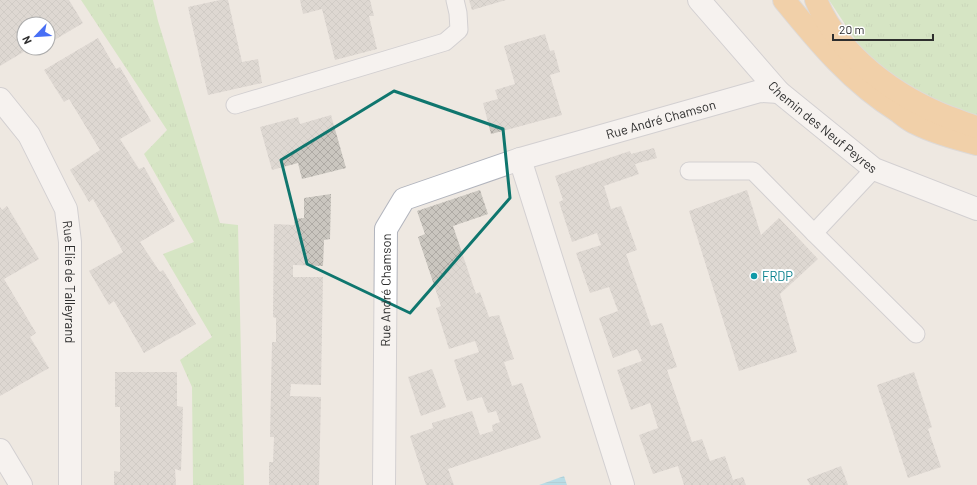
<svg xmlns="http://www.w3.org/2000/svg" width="977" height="485" font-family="Barlow,sans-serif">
<defs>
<pattern id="grass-tufts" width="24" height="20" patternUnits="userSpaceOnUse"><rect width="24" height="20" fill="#b9e2a0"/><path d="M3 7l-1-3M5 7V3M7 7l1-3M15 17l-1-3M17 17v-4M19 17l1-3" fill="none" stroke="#9fc28a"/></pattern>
<pattern id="water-rules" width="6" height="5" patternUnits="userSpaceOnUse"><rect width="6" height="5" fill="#79d1ec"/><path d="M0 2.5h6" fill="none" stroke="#69b4cb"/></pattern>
<pattern id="building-cross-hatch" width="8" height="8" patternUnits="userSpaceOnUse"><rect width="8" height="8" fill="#cac6bf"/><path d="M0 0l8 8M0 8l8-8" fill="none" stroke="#aeaaa4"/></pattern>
</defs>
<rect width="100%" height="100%" fill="#eee8e1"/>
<g fill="url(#grass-tufts)">
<path d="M81,0H153L158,21L220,223L238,225L244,485H193L192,387L180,360L212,337L163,254L194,242L144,154L167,130Z"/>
<path d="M829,0H977V118L932,105L868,59Z"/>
</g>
<path fill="url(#water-rules)" d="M564,476L567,485H539Z"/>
<g fill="url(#building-cross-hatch)">
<path d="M0,0H69L83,23L51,42L48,38V24H24V48H30L0,66Z"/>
<path d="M220,0H228L242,62L258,59L262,83L208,95L188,7Z"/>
<path d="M300,0H370L374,16H369L377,49L335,60L322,9L303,14Z"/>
<path d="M469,0H506L472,10Z"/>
<path d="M545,34L550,51L554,50L560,72L550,75L562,115L491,134L483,103L498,99L495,90L515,84L504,46Z"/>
<path d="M98,38L116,69L120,67L151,121L120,139L139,169L144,167L175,221L140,242L160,272L163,270L196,324L144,353L114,301L109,305L89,271L123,252L93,199L89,202L70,170L100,150L69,99L64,102L44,70Z"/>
<path d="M331,115L346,168L302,179L298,163L272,170L260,127L298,117L300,124Z"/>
<path d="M654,148L657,158L635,164L639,174L604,186L611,209L621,206L637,250L626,254L651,326L662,323L677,367L667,370L692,442L702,439L710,461L725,456L733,480L743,477L746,485H684L678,466L653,474L639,435L658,428L650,403L631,410L617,370L642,361L637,349L613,358L599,318L618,311L609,287L590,293L576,253L601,245L597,233L572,242L559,202L563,200L555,176L630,151L631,154Z"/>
<path d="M480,190L488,214L453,226L476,294L480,292L489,317L499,315L514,359L504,362L512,386L522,383L541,438L448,469L454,485H426L410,436L433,428L432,423L472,411L480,435L493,431L492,425L500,422L496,411L488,413L482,397L467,401L454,360L479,352L475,341L449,349L436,308L441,306L418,237L425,234L417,211Z"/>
<path d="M747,190L761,235L779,218L818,259L780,294L797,352L739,371L689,211Z"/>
<path d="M331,194L330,239L324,240L323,266L293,265V277H323L321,385L291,384L290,396L321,397L319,485H269V462H273L274,437H270L272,342H276V318L273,317L274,224L294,225V219L304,218V198Z"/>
<path d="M7,206L39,259L4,279L36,333L30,337L49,368L0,396V207L2,210Z"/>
<path d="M432,369L446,407L421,416L408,377Z"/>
<path d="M115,372H177V406L183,407L181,471L175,469L176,485H114V471L120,472V407H115Z"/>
<path d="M914,372L932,427L928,429L941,467L908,478L877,385Z"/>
<path d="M841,466L848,485H810L807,479Z"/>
</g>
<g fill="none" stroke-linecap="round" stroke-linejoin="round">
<defs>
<g id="service">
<path d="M235,105L445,42L459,30L458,13L455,0"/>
<path d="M689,171H753L814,233L916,334"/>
<path d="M814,233L874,169"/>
</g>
<g id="minor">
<path id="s1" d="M699,0L779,92L874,169L977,209"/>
<path id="s2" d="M0,99L29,135L66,209L70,242V485"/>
<path d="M520,159L623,485"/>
<path d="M0,450L21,485"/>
<path id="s3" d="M384,485L386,229L404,199L520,159L760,91L779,92"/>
</g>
<g id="trunk">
<path d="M784,0C819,43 851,82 899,112C904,116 910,121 917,124C935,133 957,139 977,144"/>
<path d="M816,0C839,56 896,97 951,118C960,121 968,125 977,127"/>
</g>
</defs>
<use href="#service" stroke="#b1b4bd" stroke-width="19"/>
<use href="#minor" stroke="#b1b4bd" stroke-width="24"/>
<use href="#trunk" stroke="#c9c9c9" stroke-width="24"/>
<use href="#service" stroke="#fff" stroke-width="17"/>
<use href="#minor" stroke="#fff" stroke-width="22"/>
<use href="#trunk" stroke="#f3b364" stroke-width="22"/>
</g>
<path d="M0 0H977V485H0ZM394,91L503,129L510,198L410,313L307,264L281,160Z" fill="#eee8e1" fill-opacity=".55" fill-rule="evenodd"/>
<path fill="none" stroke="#0f766e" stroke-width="3" stroke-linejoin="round" d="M394,91L503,129L510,198L410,313L307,264L281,160Z"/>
<circle fill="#0f9aa8" stroke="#fff" stroke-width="1.5" cx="754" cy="276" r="4"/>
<g text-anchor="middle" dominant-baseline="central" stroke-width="4" stroke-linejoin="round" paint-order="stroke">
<g font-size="13" fill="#2e2e2e" stroke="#fff">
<text stroke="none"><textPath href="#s3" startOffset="560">Rue André Chamson</textPath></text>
<text stroke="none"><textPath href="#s1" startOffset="178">Chemin des Neuf Peyres</textPath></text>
<text stroke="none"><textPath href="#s2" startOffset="202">Rue Elie de Talleyrand</textPath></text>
<text stroke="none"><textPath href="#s3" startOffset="195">Rue André Chamson</textPath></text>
</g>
<g font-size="13" fill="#0d838f" stroke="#fff" text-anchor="start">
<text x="762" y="276">FRDP</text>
</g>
</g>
<g transform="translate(36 36) rotate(245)"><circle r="19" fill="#ffffff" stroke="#ababab"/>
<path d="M0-3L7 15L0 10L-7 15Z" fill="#486ff5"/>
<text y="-6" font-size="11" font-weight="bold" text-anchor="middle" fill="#2e2e2e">N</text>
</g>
<path d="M833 34v6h100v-6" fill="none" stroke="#2e2e2e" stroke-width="2"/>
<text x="839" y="34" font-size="12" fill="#2e2e2e" stroke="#ffffff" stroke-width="3" paint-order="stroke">20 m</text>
</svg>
